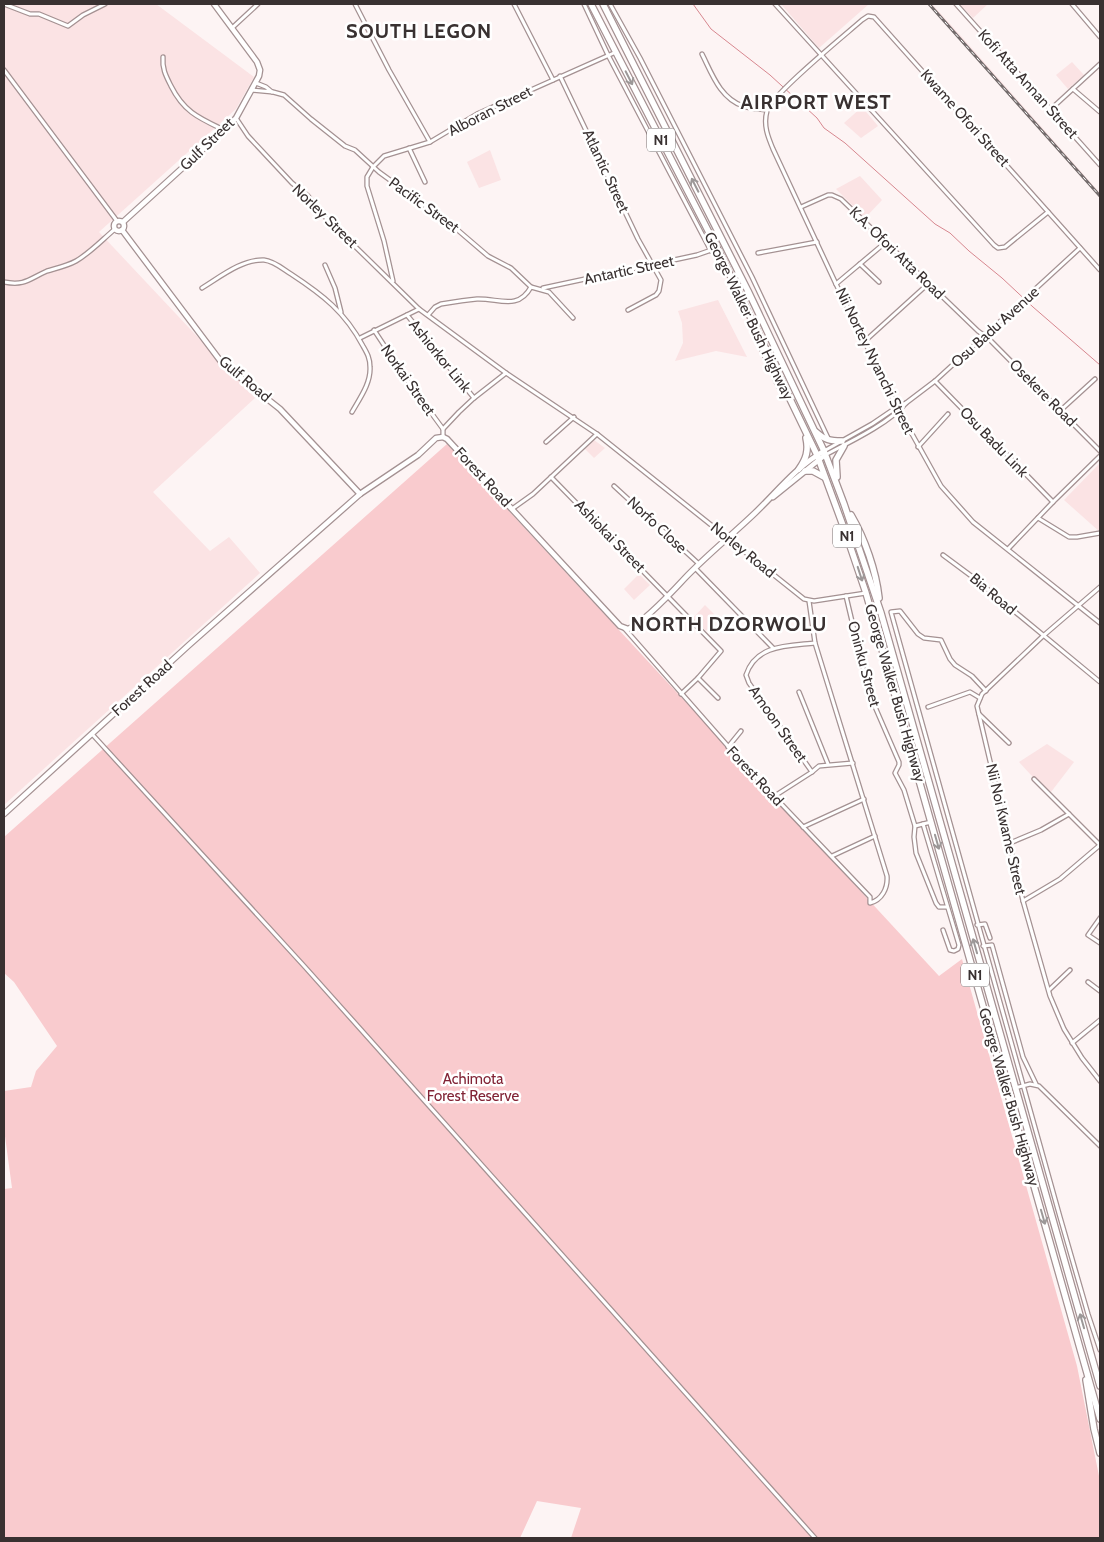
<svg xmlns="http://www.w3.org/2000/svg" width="1104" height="1542" font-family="Cabin,sans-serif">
<rect width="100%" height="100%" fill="#fdf4f4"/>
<g fill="#fbe3e4">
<path d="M4,4H156L254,77L236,109L99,232L255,398L153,492L210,551L229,537L260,573L4,805Z"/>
<path d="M781,4H869L819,48Z"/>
<path d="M928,4H932L960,35L1100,193V198Z"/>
<path d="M960,4H988L973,18Z"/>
<path d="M1072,62L1084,75L1068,89L1056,75Z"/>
<path d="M862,107L878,126L861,138L844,123Z"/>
<path d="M490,150L501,180L479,188L467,162Z"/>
<path d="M860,176L882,200L865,218L836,189Z"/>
<path d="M718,300L747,357L716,351L675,361L683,343L682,323L678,311Z"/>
<path d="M594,440L605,448L594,458L585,449Z"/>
<path d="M1100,463V532L1064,500Z"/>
<path d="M639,574L650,585L634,600L624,589Z"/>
<path d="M705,605L718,618L706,631L693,618Z"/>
<path d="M1047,744L1074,762L1051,792L1031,775L1019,762Z"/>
</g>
<path fill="#f9cbce" d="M447,444L939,976L962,959L1077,1366L1100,1481V1538H571L581,1508L537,1501L520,1538H4V1189L12,1188L4,1129V1091L31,1087L36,1071L57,1046L14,982L4,973V837Z"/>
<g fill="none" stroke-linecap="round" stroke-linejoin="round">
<path stroke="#d7878f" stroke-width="1" d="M693,4L711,29L770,75L817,118L824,128L845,143L935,224L950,233L969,251L1002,278L1033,307L1100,365"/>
<defs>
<g id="street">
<path d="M4,4L30,14H39L68,26L83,15L105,4"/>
<path d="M355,4L389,70L430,142"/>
<path d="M514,4L553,80"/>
<path d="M584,4L608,55L711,251"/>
<path d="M610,4L640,58L752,277L828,438"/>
<path d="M775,4L994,245L998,248L1005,247L1048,212"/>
<path d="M956,4L1100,165"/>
<path d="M1072,4L1100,37"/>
<path d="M232,28L258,4"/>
<path d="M702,54C712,74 720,98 743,106C750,109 759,109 767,110"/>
<path d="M163,57C162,69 166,76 171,86C184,112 199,118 224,130"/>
<path d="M4,70L117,221"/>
<path d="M560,76L638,239L661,280L659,291L656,295L628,310"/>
<path d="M256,83L266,87L272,92"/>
<path d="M1073,89L1100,112"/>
<path d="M252,90L273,92L284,95L311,119L345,146L355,150L379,172L453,226L488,256L511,268L531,287L549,292L573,318"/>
<path d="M1051,109L1100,64"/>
<path d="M236,118L248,136L292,183L308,196L323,215L419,309L506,373L597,434L804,599L814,601L866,593"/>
<path d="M409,148L425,182"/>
<path d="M801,207L828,195H832L841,199L978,331L989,339L1100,451"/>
<path d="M758,253L817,242"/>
<path d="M860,264L879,282"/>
<path d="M325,265L335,288L341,312"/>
<path d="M1100,270L874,17L868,16L862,20C845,35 771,95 767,111C763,125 768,137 773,149L836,284L897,407L941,486L973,522L1100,623"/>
<path d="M393,281L384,241L367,186V177L373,167L384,156L430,142L477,114L616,52"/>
<path d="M4,282C25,286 29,279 47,271C57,268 67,266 76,261C90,253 103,239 115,229"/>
<path d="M836,284L886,242"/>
<path d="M202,288C220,277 242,259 264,260C274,261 283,269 291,274C323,295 345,312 363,346C367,353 370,358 370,367C371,383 360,398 352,412"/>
<path d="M543,288L697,255L717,248"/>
<path d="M407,315L474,398"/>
<path d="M428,315L435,307L441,304C453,302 465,300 477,299C498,298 518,311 531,287"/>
<path d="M374,330L405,377L443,429"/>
<path d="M360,338L419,309"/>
<path d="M865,341L929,283"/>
<path d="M935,381L1053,502"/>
<path d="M1061,410L1095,379"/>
<path d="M443,437V429L459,412L474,398L506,373"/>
<path d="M546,442L574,417"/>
<path d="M918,447L948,414"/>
<path d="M824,451L872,424L897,407L906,403L935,381L1080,248"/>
<path d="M825,455C848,443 890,423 906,403"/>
<path d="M551,477L721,651L698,678L681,694"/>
<path d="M614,486L699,564"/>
<path d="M512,509L533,494L597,434"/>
<path d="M1038,518L1069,537H1077L1100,533"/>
<path d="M1008,549L1053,502L1100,456"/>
<path d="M943,555L974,578L1100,682"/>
<path d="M695,568L773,648"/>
<path d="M1100,587L1043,636L982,694L977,706L1023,901L1050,996L1064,1029L1082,1058L1100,1081"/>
<path d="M846,596L869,693L899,762V765L895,773L904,790L915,826L914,837L916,853L936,903L939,907H947"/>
<path d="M625,629L748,769L870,897V903C882,900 888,888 887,876L815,643L809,601"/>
<path d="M698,678L718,698"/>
<path d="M986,691L972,676L955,665L950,659L941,640L924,638L918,634L900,611L891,612L1060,1217L1088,1314L1100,1350"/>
<path d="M799,692L828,764"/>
<path d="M928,707L970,692L980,698"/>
<path d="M979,714L1009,743"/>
<path d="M92,734L305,967L815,1538"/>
<path d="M728,747L741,731"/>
<path d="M812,772L749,683L746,675C756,644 789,646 815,643"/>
<path d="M1034,779L1100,845"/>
<path d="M773,797L812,772L819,766L853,763"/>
<path d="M923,824L959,945L958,949L954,951L950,950L943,930"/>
<path d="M915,826L931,822"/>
<path d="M803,827L864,799"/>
<path d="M1010,843L1041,830L1069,814"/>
<path d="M832,856L875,836"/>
<path d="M1023,901L1060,879L1100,845"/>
<path d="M1100,918L1088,935L1100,943"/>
<path d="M977,925L985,924L990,938"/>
<path d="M983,946L992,945L1023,1057L1036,1084"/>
<path d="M1088,982L1100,991"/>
<path d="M1049,990L1070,970"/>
<path d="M1072,1043L1100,1020"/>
<path d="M1015,1088L1030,1084L1039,1086L1100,1146"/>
</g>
<g id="secondary">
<circle cx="119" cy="226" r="5"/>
<path d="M123,222L224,130L236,118L259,76L260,70L257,62L214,4"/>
<path d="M122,230L222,363L280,409L360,494"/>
<path d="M773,497L825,455"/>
<path d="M4,814L189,645L360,494L418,455L436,438L443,437L447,439L620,626L628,629C643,623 673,591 685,578C707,555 732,535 755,513C777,492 796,467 824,451"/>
</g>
<g id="highway">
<path d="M591,4L717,248L804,428L817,455L845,531L866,593L1100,1419"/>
<path d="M603,4L748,291L824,451L844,504L881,613L1100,1386"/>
<path d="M753,328L778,383L786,396"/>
<path d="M816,432C825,440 830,441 842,441"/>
<path d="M799,469C806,459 809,451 806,438"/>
<path d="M805,471H813L824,477"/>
<path d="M837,477L836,460L844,446"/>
<path d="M851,515C865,539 876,571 879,598"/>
<path d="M1086,1380L1094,1429L1100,1453"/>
</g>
</defs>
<use href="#street" stroke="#a49192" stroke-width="5.5"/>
<use href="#secondary" stroke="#a49192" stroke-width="7"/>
<use href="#highway" stroke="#a49192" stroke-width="8"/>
<use href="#street" stroke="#fff" stroke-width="3"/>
<use href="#secondary" stroke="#fff" stroke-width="4.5"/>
<use href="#highway" stroke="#fff" stroke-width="5.5"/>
<defs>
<path id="rail" d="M929,4L1100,196"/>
</defs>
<use href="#rail" stroke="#736b6b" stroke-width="3"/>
<use href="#rail" stroke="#fff" stroke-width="1" stroke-dasharray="4" stroke-linecap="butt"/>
</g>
<defs><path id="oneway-shaft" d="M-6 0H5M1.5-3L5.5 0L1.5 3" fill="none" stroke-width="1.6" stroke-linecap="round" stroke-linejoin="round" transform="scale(1.25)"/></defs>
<g stroke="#9c9898">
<use href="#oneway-shaft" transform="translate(629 78) rotate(63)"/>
<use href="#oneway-shaft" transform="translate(695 185) rotate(-117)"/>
<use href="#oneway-shaft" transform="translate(860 574) rotate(72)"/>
<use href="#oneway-shaft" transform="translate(937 842) rotate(74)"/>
<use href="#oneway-shaft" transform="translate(975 946) rotate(-106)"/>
<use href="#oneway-shaft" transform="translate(1043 1217) rotate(74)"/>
<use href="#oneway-shaft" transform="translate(1082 1321) rotate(-106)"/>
</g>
<g text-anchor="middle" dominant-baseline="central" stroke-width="5" stroke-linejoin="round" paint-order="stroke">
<g fill="#fff" stroke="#746f6f" stroke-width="1">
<rect x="647" y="128.5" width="28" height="23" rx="4"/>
<rect x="833" y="524.5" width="28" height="23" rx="4"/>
<rect x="961" y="963.5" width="28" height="23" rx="4"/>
</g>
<g font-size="14" font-weight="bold" fill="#393131">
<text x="661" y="140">N1</text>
<text x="847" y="536">N1</text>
<text x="975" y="975">N1</text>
</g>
<g font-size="15" fill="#393131" stroke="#fff">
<text transform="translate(1028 84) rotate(48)">Kofi Atta Annan Street</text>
<text transform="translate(490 111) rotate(-27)">Alboran Street</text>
<text transform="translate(965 118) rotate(48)">Kwame Ofori Street</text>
<text transform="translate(207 144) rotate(-44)">Gulf Street</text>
<text transform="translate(606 171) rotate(65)">Atlantic Street</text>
<text transform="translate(424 205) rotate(36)">Pacific Street</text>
<text transform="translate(325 216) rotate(44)">Norley Street</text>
<text transform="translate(897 253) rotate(44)">K.A. Ofori Atta Road</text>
<text transform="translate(629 270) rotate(-12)">Antartic Street</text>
<text transform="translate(749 316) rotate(64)">George Walker Bush Highway</text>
<text transform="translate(995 327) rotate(-42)">Osu Badu Avenue</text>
<text transform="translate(440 356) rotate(51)">Ashiorkor Link</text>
<text transform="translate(875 361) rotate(64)">Nii Nortey Nyanchi Street</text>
<text transform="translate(245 379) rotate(40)">Gulf Road</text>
<text transform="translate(408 380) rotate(55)">Norkai Street</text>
<text transform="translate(1043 393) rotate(45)">Osekere Road</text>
<text transform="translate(994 442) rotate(46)">Osu Badu Link</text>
<text transform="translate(483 477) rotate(47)">Forest Road</text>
<text transform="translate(657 525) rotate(43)">Norfo Close</text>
<text transform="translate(610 536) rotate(46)">Ashiokai Street</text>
<text transform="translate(743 550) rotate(39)">Norley Road</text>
<text transform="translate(993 594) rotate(40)">Bia Road</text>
<text transform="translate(864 664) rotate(75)">Oninku Street</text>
<text transform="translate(142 688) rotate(-42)">Forest Road</text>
<text transform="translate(895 693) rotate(74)">George Walker Bush Highway</text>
<text transform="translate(778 724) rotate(55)">Amoon Street</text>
<text transform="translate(755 776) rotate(47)">Forest Road</text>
<text transform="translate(1006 829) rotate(77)">Nii Noi Kwame Street</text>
<text transform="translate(1009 1097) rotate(74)">George Walker Bush Highway</text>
</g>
<g font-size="15" fill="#812335" stroke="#fff">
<text x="473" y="1079">Achimota<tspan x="473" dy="17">Forest Reserve</tspan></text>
</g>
<g font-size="20" font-weight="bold" letter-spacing="1" fill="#393131" stroke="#fff">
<text x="419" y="31">SOUTH LEGON</text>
<text x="816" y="102">AIRPORT WEST</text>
<text x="729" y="624">NORTH DZORWOLU</text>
</g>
</g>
<rect width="1104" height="1542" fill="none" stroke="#393131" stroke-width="10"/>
</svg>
